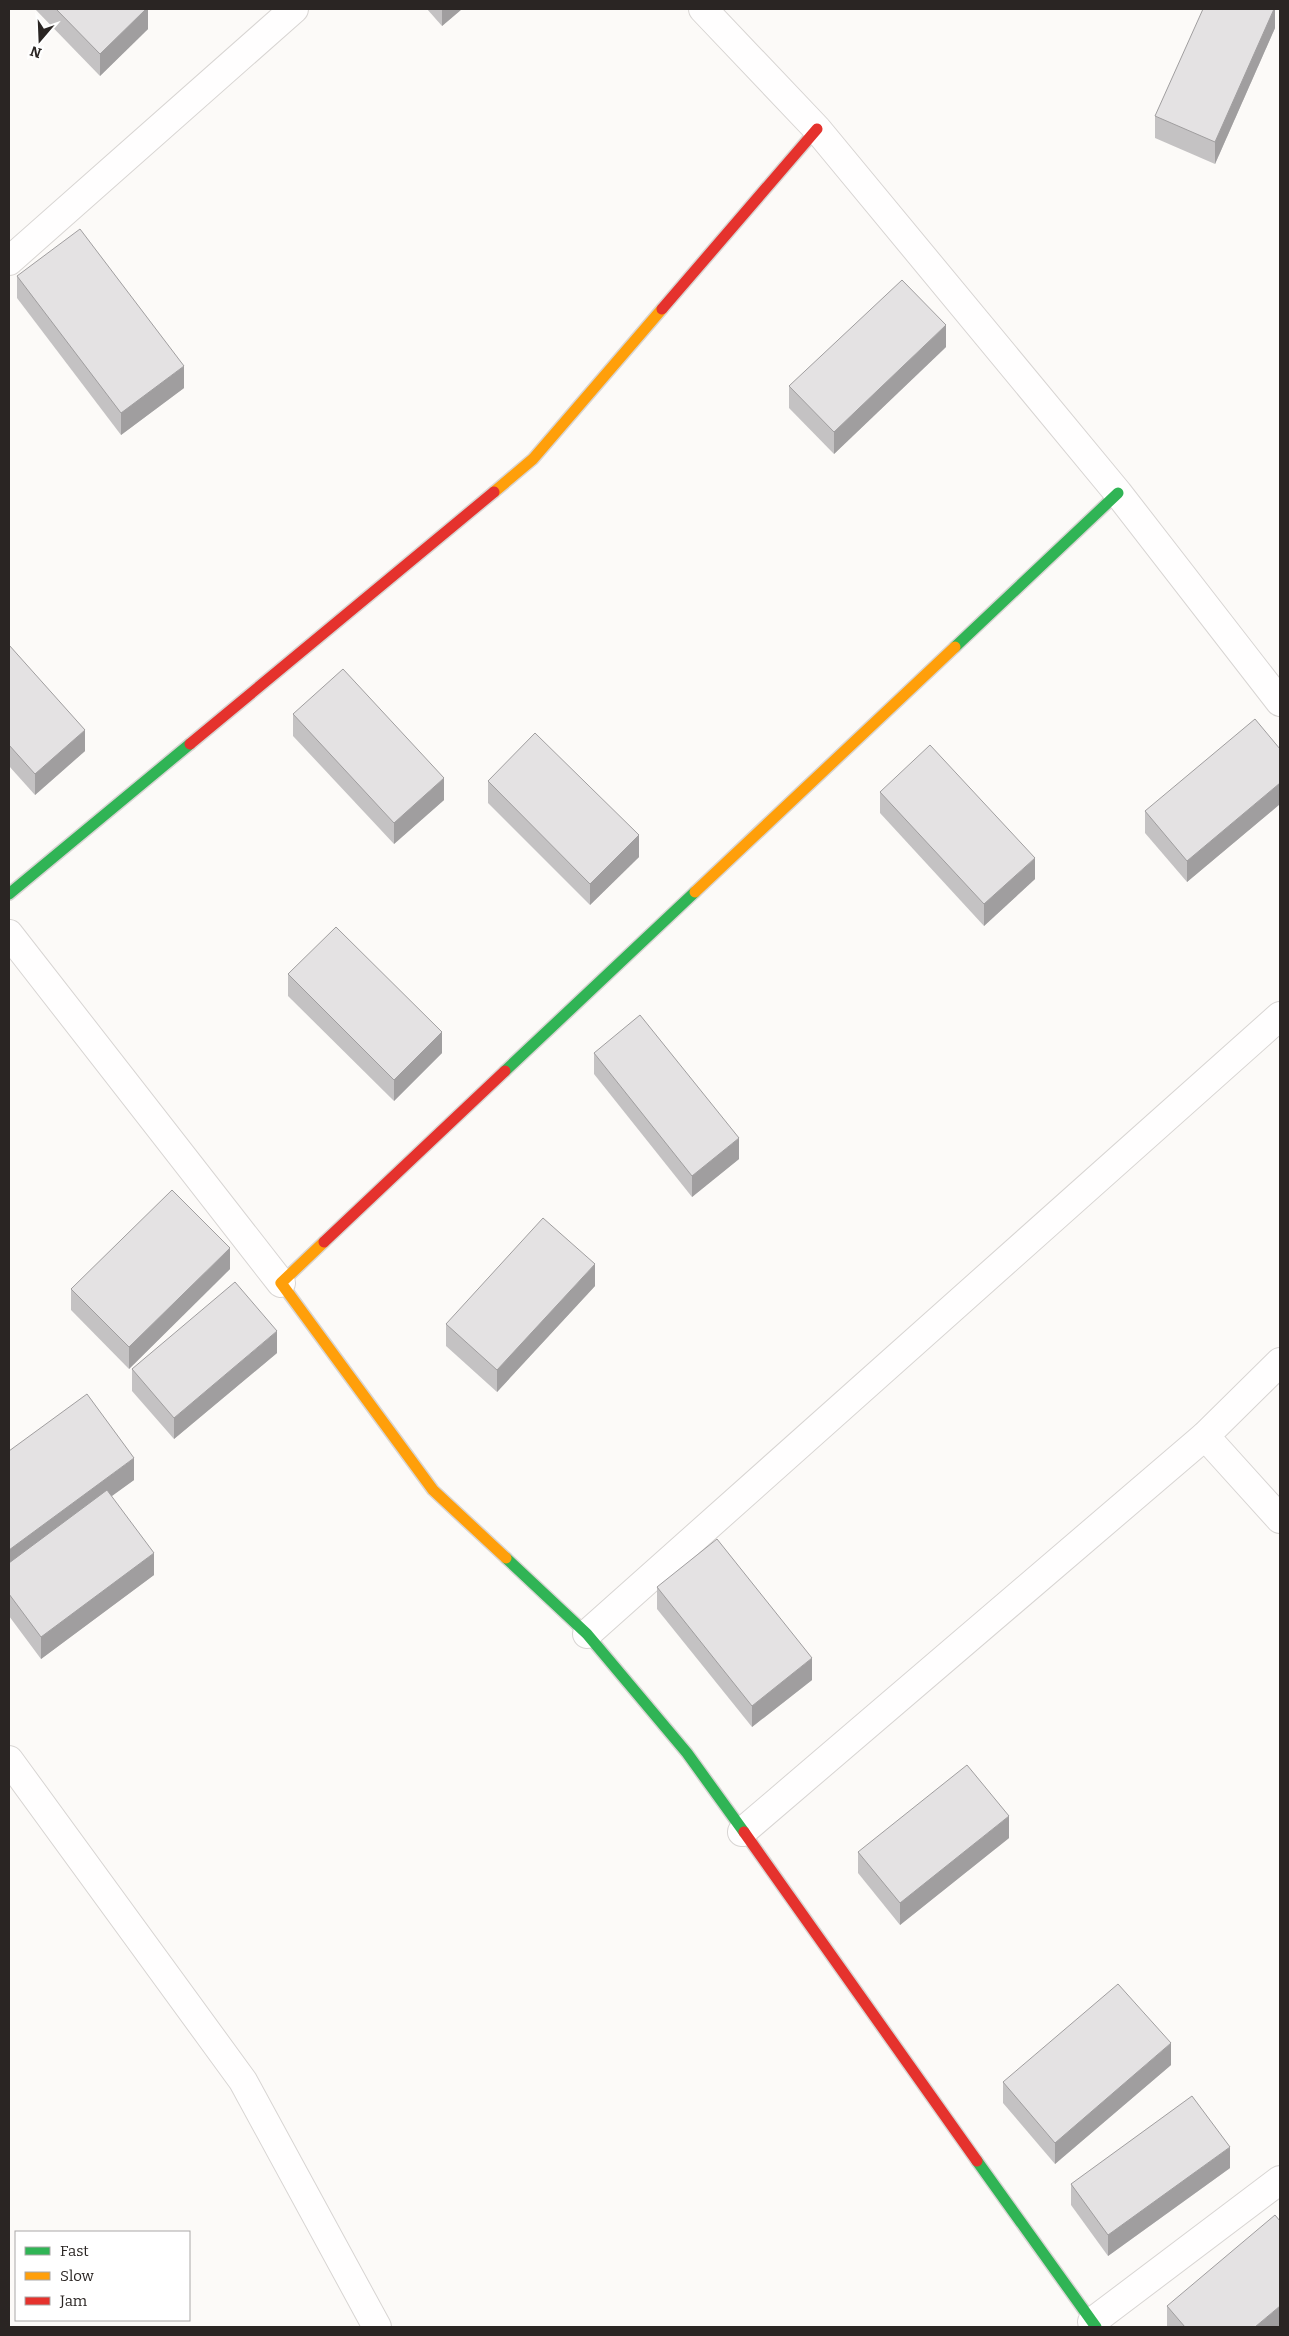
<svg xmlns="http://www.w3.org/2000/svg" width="1289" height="2336" font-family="Bitter,serif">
<rect width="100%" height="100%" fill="#fcfaf8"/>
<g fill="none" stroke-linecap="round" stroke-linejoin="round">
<defs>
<g id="street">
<path d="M703,9L817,129L1118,493L1280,702"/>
<path d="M9,261L294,9"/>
<path d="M9,934L281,1283"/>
<path d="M1280,1362L1205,1436L1280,1519"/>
<path d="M587,1634L1280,1016"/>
<path d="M9,1760L243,2081L377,2327"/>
<path d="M742,1832L1205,1436"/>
<path d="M1092,2322L1280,2180"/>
</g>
<g id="fast">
<path d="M955,647L1118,493"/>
<path d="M9,894L190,744"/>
<path d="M505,1071L695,892"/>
<path d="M506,1558L587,1634L687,1753L744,1832"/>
<path d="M977,2161L1096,2327"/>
</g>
<g id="slow">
<path d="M494,492L533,459L662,309"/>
<path d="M695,892L955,647"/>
<path d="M324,1242L281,1283L433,1490L506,1558"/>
</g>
<g id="jam">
<path d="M662,309L817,129"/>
<path d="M190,744L494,492"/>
<path d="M324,1242L505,1071"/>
<path d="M744,1832L977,2161"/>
</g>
</defs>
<use href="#street" stroke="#d8d5d3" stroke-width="30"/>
<use href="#fast" stroke="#d8d5d3" stroke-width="14"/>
<use href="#slow" stroke="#d8d5d3" stroke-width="14"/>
<use href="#jam" stroke="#d8d5d3" stroke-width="14"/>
<use href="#street" stroke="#fffefe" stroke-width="28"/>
<use href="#fast" stroke="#30b455" stroke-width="11"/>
<use href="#slow" stroke="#ff9f0a" stroke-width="11"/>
<use href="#jam" stroke="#e5322d" stroke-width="11"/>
</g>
<g fill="#c4c2c3">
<path d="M35,9H148V29L100,76Z"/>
<path d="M427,9H462L442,26Z"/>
<path d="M1275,9V28L1215,164L1155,138V116Z"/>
<path d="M17,276L184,388L121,435L17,298Z"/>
<path d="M946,347L834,454L789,408V386Z"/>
<path d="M9,645L85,751L35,795L9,766Z"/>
<path d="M293,714L444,800L394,844L293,736Z"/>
<path d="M1280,749V804L1187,882L1145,833V811Z"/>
<path d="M488,781L639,857L590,905L488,803Z"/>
<path d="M880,792L1035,879L984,926L880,813Z"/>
<path d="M288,974L442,1053L394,1101L288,996Z"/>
<path d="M594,1053L739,1159L692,1197L594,1074Z"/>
<path d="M230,1269L129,1369L71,1310V1289Z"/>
<path d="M595,1286L497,1392L446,1346V1324Z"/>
<path d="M277,1353L174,1439L132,1391V1369Z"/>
<path d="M9,1451L134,1480L111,1496L154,1575L41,1659L9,1616Z"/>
<path d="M657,1587L812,1680L752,1727L657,1609Z"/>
<path d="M1009,1838L900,1925L858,1873V1852Z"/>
<path d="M1171,2065L1055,2164L1003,2103V2082Z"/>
<path d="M1230,2168L1108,2256L1071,2205V2184Z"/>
<path d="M1167,2306L1280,2327H1167Z"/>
</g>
<g fill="#a09e9f">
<path d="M146,9H148V29L100,76V54Z"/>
<path d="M442,9H462L442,26Z"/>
<path d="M1274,9H1275V28L1215,164V142Z"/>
<path d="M946,325V347L834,454V432Z"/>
<path d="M184,366V388L121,435V413Z"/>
<path d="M85,730V751L35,795V774Z"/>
<path d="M444,778V800L394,844V823Z"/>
<path d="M1280,783V804L1187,882V861Z"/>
<path d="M639,835V857L590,905V884Z"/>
<path d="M1035,858V879L984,926V904Z"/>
<path d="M442,1032V1053L394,1101V1080Z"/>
<path d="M739,1138V1159L692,1197V1176Z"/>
<path d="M230,1248V1269L129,1369V1347Z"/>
<path d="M595,1264V1286L497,1392V1370Z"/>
<path d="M277,1331V1353L174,1439V1418Z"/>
<path d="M134,1458V1480L9,1571V1550Z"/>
<path d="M154,1553V1575L41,1659V1637Z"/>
<path d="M812,1658V1680L752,1727V1706Z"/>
<path d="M1009,1816V1838L900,1925V1903Z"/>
<path d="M1171,2043V2065L1055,2164V2143Z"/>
<path d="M1230,2147V2168L1108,2256V2235Z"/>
<path d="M1280,2306V2327H1255Z"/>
</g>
<g fill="#e4e2e3" stroke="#a09e9f">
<path d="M56,9H146L100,54Z"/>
<path d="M1203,9H1274L1215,142L1155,116Z"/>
<path d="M80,229L184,366L121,413L17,276Z"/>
<path d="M902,280L946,325L834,432L789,386Z"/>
<path d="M9,645L85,730L35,774L9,745Z"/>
<path d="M343,669L444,778L394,823L293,714Z"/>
<path d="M1255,719L1280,749V783L1187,861L1145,811Z"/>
<path d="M535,733L639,835L590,884L488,781Z"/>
<path d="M930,745L1035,858L984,904L880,792Z"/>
<path d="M336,927L442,1032L394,1080L288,974Z"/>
<path d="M640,1015L739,1138L692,1176L594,1053Z"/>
<path d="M172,1190L230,1248L129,1347L71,1289Z"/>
<path d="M543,1218L595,1264L497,1370L446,1324Z"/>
<path d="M235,1282L277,1331L174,1418L132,1369Z"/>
<path d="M87,1394L134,1458L9,1550V1451Z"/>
<path d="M107,1490L154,1553L41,1637L9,1594V1563Z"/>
<path d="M717,1539L812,1658L752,1706L657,1587Z"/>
<path d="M967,1765L1009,1816L900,1903L858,1852Z"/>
<path d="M1118,1984L1171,2043L1055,2143L1003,2082Z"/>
<path d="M1192,2096L1230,2147L1108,2235L1071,2184Z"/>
<path d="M1275,2215L1280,2221V2306L1255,2327H1185L1167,2306Z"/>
</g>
<rect width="1289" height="2336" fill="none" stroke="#2a2523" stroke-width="20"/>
<rect x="15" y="2231" width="175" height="90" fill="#ffffff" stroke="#aaa8a7"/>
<rect x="25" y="2247" width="25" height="8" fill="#30b455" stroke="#aaa8a7"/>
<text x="60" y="2256" font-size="15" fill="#2a2523">Fast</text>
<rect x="25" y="2272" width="25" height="8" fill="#ff9f0a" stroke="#aaa8a7"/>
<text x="60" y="2281" font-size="15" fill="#2a2523">Slow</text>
<rect x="25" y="2297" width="25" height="8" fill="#e5322d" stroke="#aaa8a7"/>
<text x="60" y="2306" font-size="15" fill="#2a2523">Jam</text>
<g transform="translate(40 40) rotate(199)" stroke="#ffffff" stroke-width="4" paint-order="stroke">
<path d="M0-4L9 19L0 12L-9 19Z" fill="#2a2523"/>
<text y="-8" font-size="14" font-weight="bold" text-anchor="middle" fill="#2a2523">N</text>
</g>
</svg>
